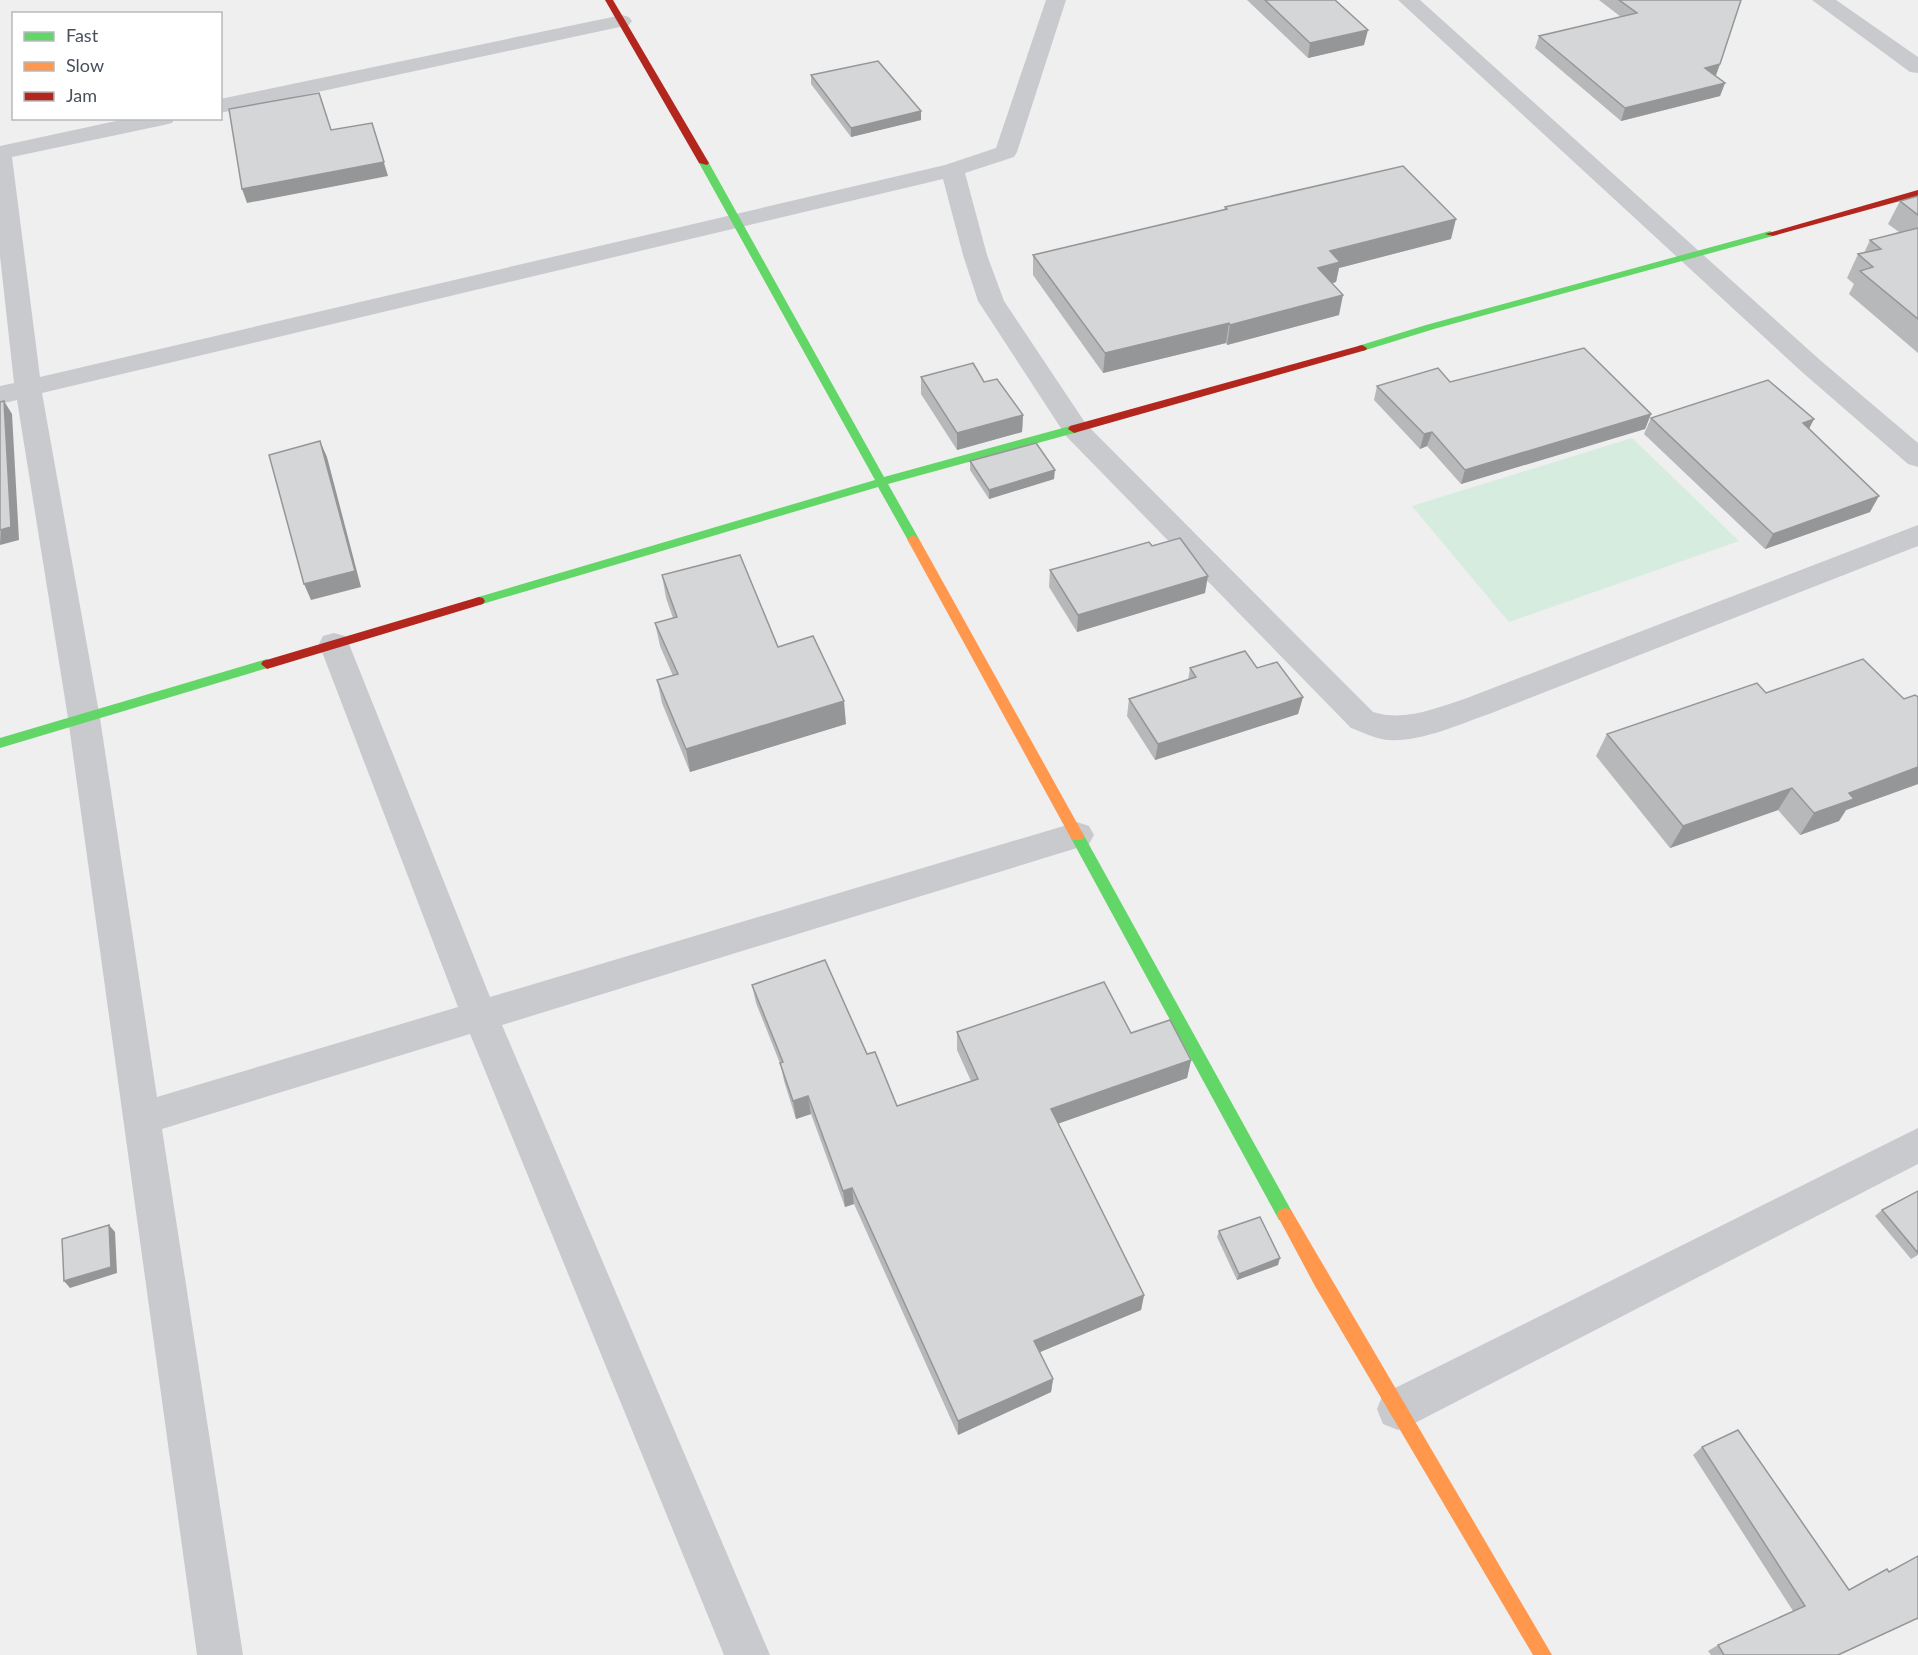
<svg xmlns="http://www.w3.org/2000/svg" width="1918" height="1655" font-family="Lato,sans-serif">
<rect width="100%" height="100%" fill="#efefef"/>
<path fill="#d5ecdf" d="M1632,438L1739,541L1509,622L1412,506Z"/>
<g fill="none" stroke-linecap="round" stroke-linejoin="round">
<g fill="#c9cacd" fill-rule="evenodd">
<path d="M1046,0H1066L1017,152L1014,157L965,173L987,255L1004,301L1086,424L1373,712C1405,722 1436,708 1467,698L1918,525V546L1489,714C1457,725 1422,742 1387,740C1376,739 1362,732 1351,728L1066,436L978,301L963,255L943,179L42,393L100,718L157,1097L458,1007L319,644L323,636L334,633L345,636L349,644L490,997L1077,822L1089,826L1094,835L1089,844L1077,848L502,1025L770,1655H724L470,1034L162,1129L243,1655H197L68,718L17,400L0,404V386L14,383L0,256V146L130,118H175L172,123L164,125L12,157L40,377L945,165L996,148Z"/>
<path d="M1398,0H1420L1820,360L1918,443V467L1908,464L1802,372Z"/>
<path d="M1812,0H1836L1918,57V73L1910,72Z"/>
<path d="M622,15L629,17L632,21L629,25L220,113V99Z"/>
<path d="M1918,1128V1164L1413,1424L1398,1430L1383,1424L1377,1409L1383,1394Z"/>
</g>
<g fill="#63d668" fill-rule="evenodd">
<path d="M704,160L709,163L884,477L1074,425L1080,429L1078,432L888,484L919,539L917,542H909L878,487L479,605L475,604L473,601L475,598L875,480L699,163Z"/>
<path d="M1770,231L1775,234L1773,236L1434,329L1366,350L1362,351L1357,348L1358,346L1426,325Z"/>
<path d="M267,659L273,664L271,667L0,748V738Z"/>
<path d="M1077,831L1082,832L1291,1210L1293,1215L1291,1220L1285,1222L1279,1220L1072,840L1070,836L1072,832Z"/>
</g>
<g fill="#ff974d" fill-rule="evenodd">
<path d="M913,535L919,539L1082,832L1084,836L1082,840H1072L907,539Z"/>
<path d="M1285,1208L1291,1210L1552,1655H1533L1315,1286L1277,1215L1279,1210Z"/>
</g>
<g fill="#b3261e" fill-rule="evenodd">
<path d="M605,0H613L709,163L707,165L699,163Z"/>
<path d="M1918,190V196L1773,236L1765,234Z"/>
<path d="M1362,345L1367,348L1366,350L1074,433L1068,429L1070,426Z"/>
<path d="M479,597L483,598L485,601L483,604L267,669L261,664L263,661Z"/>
</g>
</g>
<g fill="#b7b8ba">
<path d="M1247,0H1335L1364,45L1308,58Z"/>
<path d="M1599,0H1741L1716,76L1725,83L1720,96L1621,121L1535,48L1539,36L1621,17Z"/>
<path d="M811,75L921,111V120L851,137L811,84Z"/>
<path d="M1918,196V353L1849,294L1854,284L1847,278L1858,254L1864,253L1870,240L1899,232L1888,224L1900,201Z"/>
<path d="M1225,207L1451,239L1339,268L1336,282L1332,283L1339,315L1227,345L1226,343L1103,373L1033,275V255L1224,210Z"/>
<path d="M921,377L984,382L1023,415L1022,432L957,450L921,394Z"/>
<path d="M1450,382L1651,414L1645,429L1461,484L1427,446L1420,449L1374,400L1377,386Z"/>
<path d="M1651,418L1814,419L1809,428L1870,512L1765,549L1644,434Z"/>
<path d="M970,461L1054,479L989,499L970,470Z"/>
<path d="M1152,546L1205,593L1077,632L1049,587L1050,570Z"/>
<path d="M662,575L778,647L846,724L690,772L662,703L657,680L673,676L660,646L655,623L673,618L666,598Z"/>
<path d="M1190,668H1257L1303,697L1298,714L1155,760L1127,716L1129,699L1188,680Z"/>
<path d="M1766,693L1904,699L1918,697V784L1846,810L1839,821L1800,835L1778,810L1670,848L1596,756L1607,734Z"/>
<path d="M752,985L867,1054L897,1106L971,1081L957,1050V1032L1131,1033L1191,1060L1187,1078L1058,1123L1144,1295L1141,1310L1040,1352L1053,1379L1051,1392L958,1435L854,1204L845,1207L811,1114L796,1119L784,1081L781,1066L756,1003Z"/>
<path d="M1918,1191V1255L1911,1259L1875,1216L1882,1210Z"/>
<path d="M1219,1231L1278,1265L1237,1280L1217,1237Z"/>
<path d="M1702,1447L1849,1590L1889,1572L1918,1556V1620L1917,1619L1839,1655H1711L1708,1651L1718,1645L1793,1611L1693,1455Z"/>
</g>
<g fill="#959697">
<path d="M1368,30L1364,45L1308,58L1310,43Z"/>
<path d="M1720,64L1715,77L1705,68Z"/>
<path d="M1725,83L1720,96L1621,121L1625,108Z"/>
<path d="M921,111V120L851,137V128Z"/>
<path d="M372,123L388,176L247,203L242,189Z"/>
<path d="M1456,219L1451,239L1339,268L1336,282L1314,288L1318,268L1330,251Z"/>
<path d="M1343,295L1339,315L1227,345L1230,325Z"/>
<path d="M1229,323L1226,343L1103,373L1105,353Z"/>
<path d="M4,401L12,414L19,540L0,545Z"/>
<path d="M1651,414L1645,429L1461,484L1465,470Z"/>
<path d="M1023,415L1022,432L957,450V433Z"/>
<path d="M1814,419L1806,435L1803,423Z"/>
<path d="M1432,432L1427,446L1420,449L1424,434Z"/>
<path d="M320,441L327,457L361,587L311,600L304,584Z"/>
<path d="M1055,470L1054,479L989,499V490Z"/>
<path d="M1879,496L1870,512L1765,549L1773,534Z"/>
<path d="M1208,576L1205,593L1077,632L1078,615Z"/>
<path d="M1303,697L1298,714L1155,760L1158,744Z"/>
<path d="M844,701L846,724L690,772L686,749Z"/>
<path d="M1918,767V784L1846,810L1839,821L1800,835L1814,813L1849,793Z"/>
<path d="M1792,788L1778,810L1670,848L1683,826Z"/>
<path d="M1191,1060L1187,1078L1049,1127L1051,1109Z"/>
<path d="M808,1096L811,1114L796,1119L793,1101Z"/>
<path d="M852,1188L854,1204L845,1207L843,1191Z"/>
<path d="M109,1225L115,1232L117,1273L70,1288L64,1281Z"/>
<path d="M1280,1258L1278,1265L1237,1280L1239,1274Z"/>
<path d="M1144,1295L1141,1310L1033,1355L1034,1341Z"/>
<path d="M1053,1379L1051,1392L958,1435V1421Z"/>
</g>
<g fill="#d5d6d8" stroke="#959697" stroke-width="1.5">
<path d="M1265,0H1335L1368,30L1310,43Z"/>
<path d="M1619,0H1741L1720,64L1705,68L1725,83L1625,108L1539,36L1637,13Z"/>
<path d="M878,61L921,111L851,128L811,75Z"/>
<path d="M319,93L331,130L372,123L384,162L242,189L229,109Z"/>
<path d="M1403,166L1456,219L1330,251L1340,262L1318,268L1343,295L1230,325L1229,323L1105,353L1033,255L1227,209L1225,207Z"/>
<path d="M1918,196V215L1900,201Z"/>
<path d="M1918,228V319L1860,271L1873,267L1858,254L1881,249L1870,240Z"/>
<path d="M1584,348L1651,414L1465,470L1432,432L1424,434L1377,386L1438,368L1450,382Z"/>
<path d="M973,363L984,382L997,379L1023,415L957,433L921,377Z"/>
<path d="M1768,380L1814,419L1803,423L1879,496L1773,534L1651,418Z"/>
<path d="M4,401L11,527L0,530V402Z"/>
<path d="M320,441L355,571L304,584L269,455Z"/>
<path d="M1036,443L1055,470L989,490L970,461Z"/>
<path d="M1180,538L1208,576L1078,615L1050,570L1149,542L1152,546Z"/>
<path d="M740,555L778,647L813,636L844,701L686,749L657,680L678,674L655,623L677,617L662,575Z"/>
<path d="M1245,651L1257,668L1277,662L1303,697L1158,744L1129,699L1196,677L1190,668Z"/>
<path d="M1863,659L1904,699L1915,695L1918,697V767L1849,793L1854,799L1814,813L1792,788L1683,826L1607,734L1757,683L1766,693Z"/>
<path d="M825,960L867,1054L875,1052L897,1106L978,1079L957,1032L1104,982L1131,1033L1170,1020L1191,1060L1051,1109L1144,1295L1034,1341L1053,1379L958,1421L852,1188L843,1191L808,1096L793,1101L780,1063L783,1062L752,985Z"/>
<path d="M1918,1191V1253L1882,1210Z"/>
<path d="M1260,1217L1280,1258L1239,1274L1219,1231Z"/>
<path d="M109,1225L111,1267L64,1281L62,1239Z"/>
<path d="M1738,1430L1849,1590L1887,1569L1889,1572L1918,1556V1618L1838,1655H1724L1718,1645L1805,1606L1702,1447Z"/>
</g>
<rect x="12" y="12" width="210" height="108" fill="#ffffff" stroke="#b6b9bd" stroke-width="1.5"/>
<rect x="24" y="32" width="30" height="9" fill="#63d668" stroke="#b6b9bd" stroke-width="1.5"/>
<text x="66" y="42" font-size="18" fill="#485059">Fast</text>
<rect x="24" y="62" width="30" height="9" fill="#ff974d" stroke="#b6b9bd" stroke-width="1.5"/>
<text x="66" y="72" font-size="18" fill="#485059">Slow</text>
<rect x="24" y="92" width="30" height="9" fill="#b3261e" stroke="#b6b9bd" stroke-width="1.5"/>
<text x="66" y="102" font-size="18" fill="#485059">Jam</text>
</svg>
